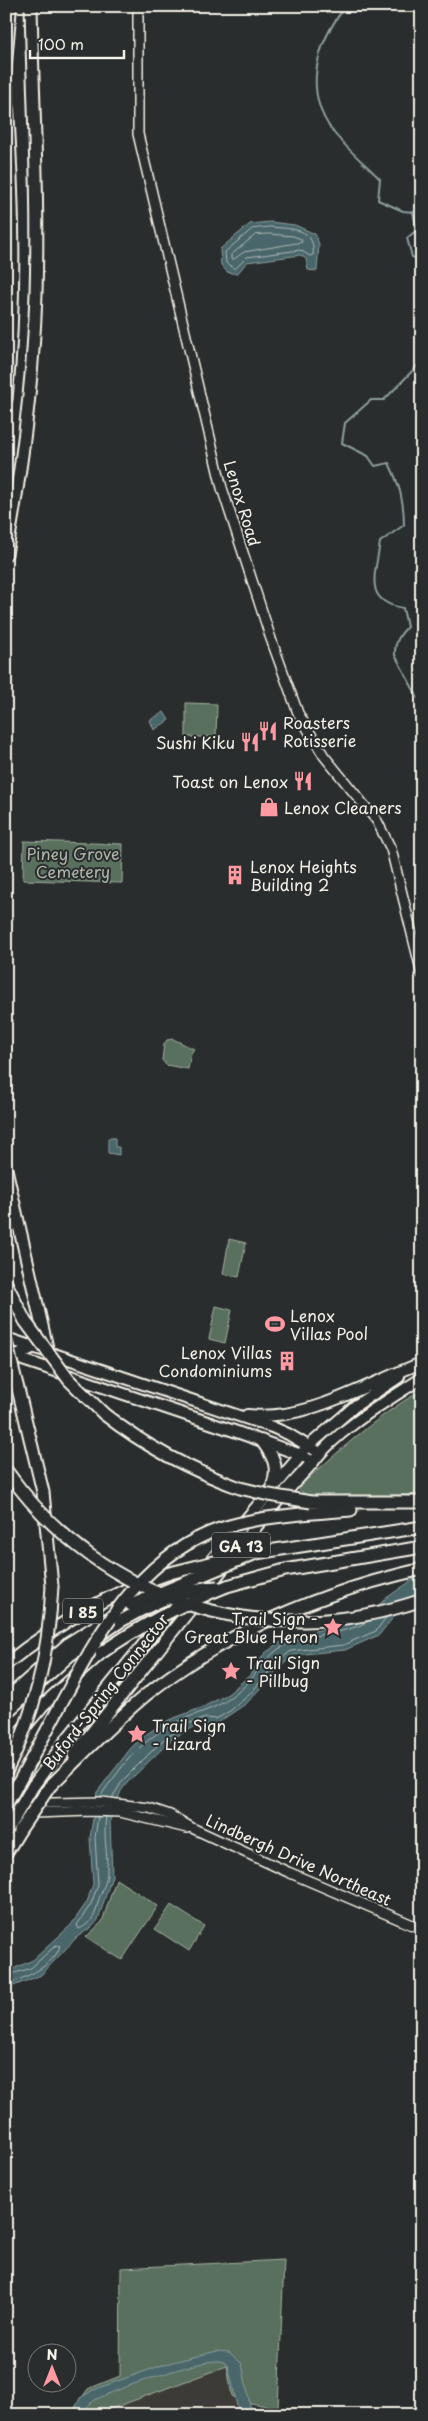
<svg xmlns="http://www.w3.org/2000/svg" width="428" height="2421" font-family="'Playpen Sans',sans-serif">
<rect width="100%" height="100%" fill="#2a2d2e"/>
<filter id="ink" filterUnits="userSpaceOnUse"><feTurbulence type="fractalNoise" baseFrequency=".02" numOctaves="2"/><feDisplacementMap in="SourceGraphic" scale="10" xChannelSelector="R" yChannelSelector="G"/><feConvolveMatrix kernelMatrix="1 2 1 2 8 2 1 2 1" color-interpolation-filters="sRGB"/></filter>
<g filter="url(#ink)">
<path fill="#3c3b38" d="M228,2366L232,2396L245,2402L246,2415H103L105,2411Z"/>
<g fill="#58705d" stroke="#a6b0a2">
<path d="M186,703L217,704L216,737H186Z"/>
<path d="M24,841L123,844L122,883L23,880Z"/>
<path d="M173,1039L194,1049L191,1053L188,1069L166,1065L162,1060L164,1044L167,1040Z"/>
<path d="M229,1239L246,1243L239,1277L223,1274Z"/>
<path d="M216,1306L232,1310L225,1343L209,1339Z"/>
<path d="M422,1390V1494L350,1497L307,1496L297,1488C339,1452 373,1418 422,1390Z"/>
<path d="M116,1879L158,1906L122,1960L86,1937L102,1922Z"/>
<path d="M171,1905L204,1926L189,1951L155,1929Z"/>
<path d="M284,2260L278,2408L245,2402L232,2396L227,2366L105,2411L103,2415H70L88,2389L120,2376L121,2268Z"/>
</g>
<g fill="#48666b" stroke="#8d9e9d">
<path d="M270,222L295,225L315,234L319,244L317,271L308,270L306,259L301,255L247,262L237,274L227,272L221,265L220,249L250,224Z"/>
<path d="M164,712L169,720L154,730L150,720Z"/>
<path d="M108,1138H115V1147H119V1155L108,1153Z"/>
<path d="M279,1316L284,1320L278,1324L276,1332L271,1326Z"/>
<path d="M422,1573V1591L408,1599L379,1635L345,1650L294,1655L281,1665L247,1703L216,1724L198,1725L173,1738L127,1783L121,1791L110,1820L112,1876L98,1920L92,1927L77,1937L41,1975L6,1989V1972L33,1960L71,1925L87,1902L93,1884L90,1838L97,1792L131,1748L145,1735L169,1720L203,1707L228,1694L249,1676L265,1653L281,1642L302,1633L338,1627L365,1618L385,1599Z"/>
<path d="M217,2351L229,2352L242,2364L252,2415H239L228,2365C225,2363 222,2361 218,2361C199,2360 113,2390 95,2400C89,2404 86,2408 83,2415H72L80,2398L93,2390L165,2364Z"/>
</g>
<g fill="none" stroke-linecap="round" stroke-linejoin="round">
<g stroke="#afb9b6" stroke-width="1">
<path d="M270,227C291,229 316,227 313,255L310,256L300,250L247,257L235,269L226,263L225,252L252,229Z"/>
<path d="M269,234L293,236L301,239L302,242L244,252L234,259H231V255L255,235Z"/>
<path d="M101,1796C105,1788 111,1782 116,1775C134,1749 157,1730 186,1718C204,1711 222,1706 237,1693C255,1679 265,1655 285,1645C312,1632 343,1636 369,1621"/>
<path d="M112,1798L123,1780L163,1740L187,1724L206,1718L216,1719L230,1711L250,1694L277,1662L291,1651L343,1645L376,1631L387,1616"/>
<path d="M98,1817L95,1838L98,1885L91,1904L77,1925L79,1929C92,1923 95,1916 98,1902C101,1892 107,1883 107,1872C108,1854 103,1836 106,1817"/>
<path d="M6,1976L31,1968L56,1945L60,1946C55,1965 24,1979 6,1984"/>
</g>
<g stroke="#8d9e9d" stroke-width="2">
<path d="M346,6C316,43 302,92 334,133C347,149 365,164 380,179L378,200L403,211L413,212L417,230L407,238L412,257L422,260"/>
<path d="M422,361L384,400H371L345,423L342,443L368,456L375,466L389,463C399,484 404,500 404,525L380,542C376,574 362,601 403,608L407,627C399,635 394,644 395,655L418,698L422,700"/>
</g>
<defs>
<g id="secondary">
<path d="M138,6V134L222,488L271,639L298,713L324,756L377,821L391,849L422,974"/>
<path d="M6,1804L101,1802L149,1808L170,1815L192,1828L288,1872L422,1929"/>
<path d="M6,1814L90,1811L120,1812L187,1828"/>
</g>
<g id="primary">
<path d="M6,1338L272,1427L288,1434L320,1453"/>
<path d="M8,1355L234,1431L301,1455L313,1462C338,1429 387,1401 422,1378"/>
<path d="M247,1415C309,1422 366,1383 422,1363"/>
<path d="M304,1450L355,1406L399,1377"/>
</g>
<g id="highway">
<path d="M6,86C13,191 17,294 6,399"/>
<path d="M6,554C22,468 33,382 36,294C39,198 33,102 31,6"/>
<path d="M6,1169L48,1352"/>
<path d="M6,1283L25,1321"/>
<path d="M14,1357L33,1347L39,1329"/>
<path d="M18,1389L43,1492L52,1586"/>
<path d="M104,1414C146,1447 190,1470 240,1488"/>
<path d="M262,1441C273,1456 279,1466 273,1484"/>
<path d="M311,1502H422"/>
<path d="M301,1514L351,1510"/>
<path d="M256,1553L422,1527"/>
<path d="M207,1566L301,1455"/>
<path d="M227,1586L285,1570L422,1547"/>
<path d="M6,1664C56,1624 109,1593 170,1573"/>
<path d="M6,1699L69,1643L114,1615"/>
<path d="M6,1713L70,1655L121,1621"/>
<path d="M6,1749L43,1705L101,1653"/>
<path d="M74,1755L269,1510L313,1462"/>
<path d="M33,1786L68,1738L170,1612"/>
<path d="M50,1786C82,1755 113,1722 147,1694C228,1630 322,1592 422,1569"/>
<path d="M6,1853L20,1830"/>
</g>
</defs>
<use href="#secondary" stroke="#f4f1e8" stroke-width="12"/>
<use href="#primary" stroke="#f4f1e8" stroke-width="14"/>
<use href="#highway" stroke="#f4f1e8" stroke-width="15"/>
<use href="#secondary" stroke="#2a2d2e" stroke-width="9"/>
<use href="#primary" stroke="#2a2d2e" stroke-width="10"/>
<use href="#highway" stroke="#2a2d2e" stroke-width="11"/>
<path stroke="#f4f1e8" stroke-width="2" d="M6,131L17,6"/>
<defs>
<g id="highway-bridge">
<path d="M25,1321L69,1380L104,1414"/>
<path d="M6,1341L18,1389"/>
<path d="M6,1470C101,1605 268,1653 422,1600"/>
<path d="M240,1488L269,1495L311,1502"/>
<path d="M170,1573L230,1558"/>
<path d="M131,1605L256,1553"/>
<path d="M121,1621C151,1604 183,1588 217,1587"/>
<path d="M101,1653C141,1625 182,1604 227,1586"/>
<path d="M6,1772C36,1713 49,1652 52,1586"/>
<path d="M6,1805C26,1770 45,1734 64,1698C100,1632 136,1564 209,1533C238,1521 270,1517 301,1514"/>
<path d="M7,1830L33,1786"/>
<path d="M20,1830L50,1786"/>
</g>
</defs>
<use href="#highway-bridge" stroke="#f4f1e8" stroke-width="15" stroke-linecap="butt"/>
<use href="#highway-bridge" stroke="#2a2d2e" stroke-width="11"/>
</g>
</g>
<defs>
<symbol id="restaurant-bare" viewBox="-9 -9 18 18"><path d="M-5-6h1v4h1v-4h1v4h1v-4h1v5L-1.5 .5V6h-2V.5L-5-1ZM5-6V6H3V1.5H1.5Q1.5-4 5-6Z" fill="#ff9aa2" stroke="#2a2d2e" stroke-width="2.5" paint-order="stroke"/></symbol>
<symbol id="shop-bare" viewBox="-9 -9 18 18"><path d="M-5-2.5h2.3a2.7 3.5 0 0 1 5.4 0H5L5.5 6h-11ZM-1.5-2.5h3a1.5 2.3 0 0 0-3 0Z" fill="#ff9aa2" stroke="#2a2d2e" stroke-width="2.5" paint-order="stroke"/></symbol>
<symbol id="building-bare" viewBox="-9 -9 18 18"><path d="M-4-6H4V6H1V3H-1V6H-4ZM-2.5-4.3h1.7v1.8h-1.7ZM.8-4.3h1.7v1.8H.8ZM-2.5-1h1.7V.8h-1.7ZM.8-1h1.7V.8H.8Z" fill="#ff9aa2" stroke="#2a2d2e" stroke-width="2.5" paint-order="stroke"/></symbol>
<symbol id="stadium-bare" viewBox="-9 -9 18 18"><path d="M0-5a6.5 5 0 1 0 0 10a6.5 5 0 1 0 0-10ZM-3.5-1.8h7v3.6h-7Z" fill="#ff9aa2" stroke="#2a2d2e" stroke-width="2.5" paint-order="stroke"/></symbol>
<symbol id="sight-bare" viewBox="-9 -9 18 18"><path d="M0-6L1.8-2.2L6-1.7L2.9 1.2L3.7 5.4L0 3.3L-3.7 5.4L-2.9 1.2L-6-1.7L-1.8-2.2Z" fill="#ff9aa2" stroke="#2a2d2e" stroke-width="2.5" paint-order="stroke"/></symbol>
</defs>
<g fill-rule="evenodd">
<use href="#restaurant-bare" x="254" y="717" width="28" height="28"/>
<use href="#restaurant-bare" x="236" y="728" width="28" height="28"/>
<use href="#restaurant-bare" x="289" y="767" width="28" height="28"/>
<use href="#shop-bare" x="255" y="793" width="28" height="28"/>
<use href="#building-bare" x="221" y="861" width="28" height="28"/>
<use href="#stadium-bare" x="261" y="1310" width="28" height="28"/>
<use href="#building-bare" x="273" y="1347" width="28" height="28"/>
<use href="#sight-bare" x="319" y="1613" width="28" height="28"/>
<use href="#sight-bare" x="217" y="1657" width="28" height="28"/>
<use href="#sight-bare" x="123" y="1720" width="28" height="28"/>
</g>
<g text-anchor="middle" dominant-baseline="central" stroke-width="4" stroke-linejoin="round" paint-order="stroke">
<g fill="#2a2d2e" stroke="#b7b6b0" stroke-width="1">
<rect x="212" y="1532.5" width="58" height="25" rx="4"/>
<rect x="63" y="1598.5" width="40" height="25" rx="4"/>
</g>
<g font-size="15" font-weight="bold" fill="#f4f1e8">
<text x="241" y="1545">GA 13</text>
<text x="83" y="1611">I 85</text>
</g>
<g font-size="16" fill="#f4f1e8" stroke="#2a2d2e">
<text transform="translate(243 503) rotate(73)">Lenox Road</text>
<text transform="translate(105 1691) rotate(-52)">Buford-Spring Connector</text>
<text transform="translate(299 1859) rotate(24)">Lindbergh Drive Northeast</text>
</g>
<g font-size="16" fill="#f4f1e8" stroke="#2a2d2e" text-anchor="start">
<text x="283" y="722">Roasters<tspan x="283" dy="18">Rotisserie</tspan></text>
<text x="235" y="742" text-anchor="end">Sushi Kiku</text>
<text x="288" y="781" text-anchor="end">Toast on Lenox</text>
<text x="284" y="807">Lenox Cleaners</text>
<text x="250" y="866">Lenox Heights<tspan x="250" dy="18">Building 2</tspan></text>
<text x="290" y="1315">Lenox<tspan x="290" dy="18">Villas Pool</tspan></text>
<text x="272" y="1352" text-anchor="end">Lenox Villas<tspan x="272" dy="18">Condominiums</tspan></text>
<text x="318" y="1618" text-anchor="end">Trail Sign -<tspan x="318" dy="18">Great Blue Heron</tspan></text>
<text x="246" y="1662">Trail Sign<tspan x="246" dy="18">- Pillbug</tspan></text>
<text x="152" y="1725">Trail Sign<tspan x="152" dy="18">- Lizard</tspan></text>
</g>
<g font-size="16" fill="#aeb7a9" stroke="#2a2d2e">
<text x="73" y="853">Piney Grove<tspan x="73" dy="18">Cemetery</tspan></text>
</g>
</g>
<rect width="428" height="2421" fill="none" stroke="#2a2d2e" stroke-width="25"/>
<rect x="12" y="12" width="403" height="2396" fill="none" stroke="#f4f1e8" stroke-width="2" filter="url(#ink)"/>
<g transform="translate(52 2368)"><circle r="24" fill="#2a2d2e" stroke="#7b7b78"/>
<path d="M0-4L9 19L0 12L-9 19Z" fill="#ff9aa2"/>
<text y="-8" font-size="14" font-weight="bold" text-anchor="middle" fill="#f4f1e8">N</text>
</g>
<path d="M30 50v8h94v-8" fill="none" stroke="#f4f1e8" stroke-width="2.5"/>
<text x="38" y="50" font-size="15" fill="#f4f1e8" stroke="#2a2d2e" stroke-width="4" paint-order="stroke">100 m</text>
</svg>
